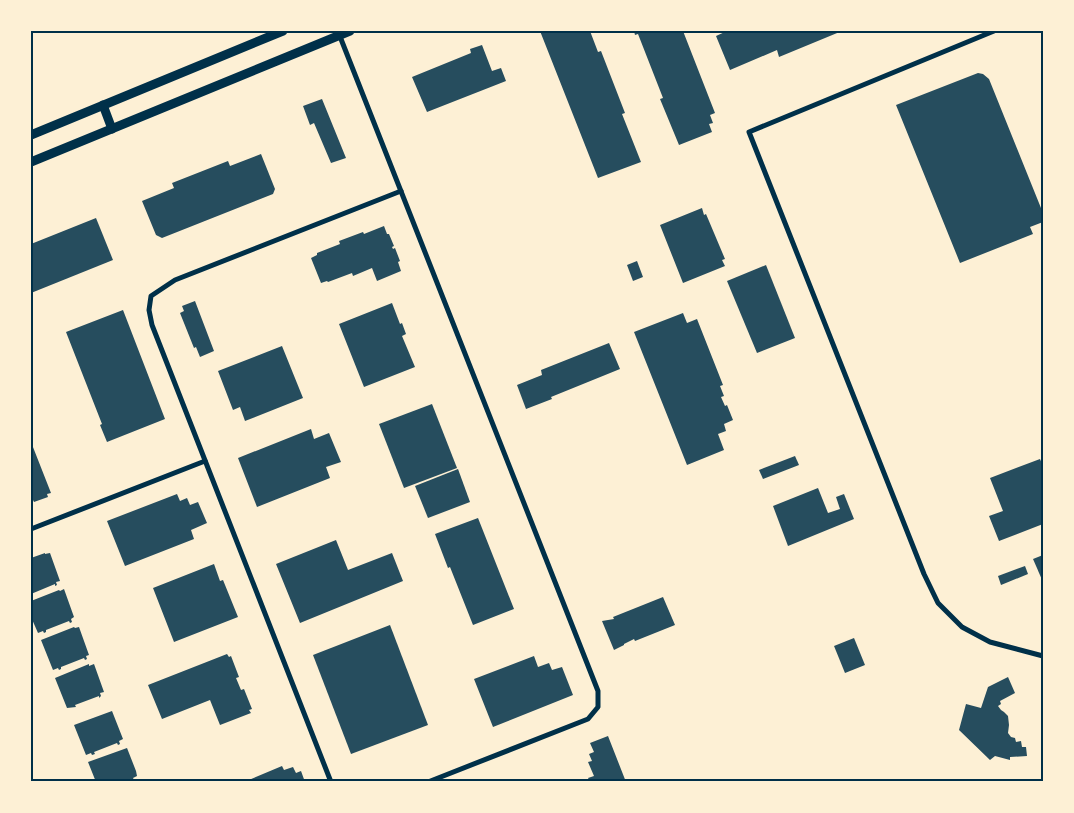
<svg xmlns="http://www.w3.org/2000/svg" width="1074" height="813" font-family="'Public Sans',sans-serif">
<rect width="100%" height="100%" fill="#fdf0d5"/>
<g fill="#264d5e">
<path d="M540,31H590L598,52L601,51L625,113L622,114L641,162L598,178Z"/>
<path d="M634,31H683L715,113L710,115L713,123L709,124L712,132L679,145L660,99L663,98L638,34L635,35Z"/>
<path d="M727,31H842L779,57L777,50L730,70L716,36Z"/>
<path d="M482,45L492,71L501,68L506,81L427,112L412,77L471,53L470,49Z"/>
<path d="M978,73L983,74L989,79L1043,213V222L1030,227L1033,234L960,263L896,105Z"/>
<path d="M322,99L346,158L331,163L314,123L310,125L303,106Z"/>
<path d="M261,154L275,189L273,194L162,238L156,235L142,201L174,188L172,183L228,161L230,166Z"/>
<path d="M702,208L704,215L706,214L725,259L722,260L725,266L683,283L660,225Z"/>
<path d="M96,218L113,260L31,293V244Z"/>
<path d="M384,226L387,234H389L394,246L392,247L393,249L395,248L400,261L398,262L401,271L377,281L372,268L353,276L352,273L328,282L327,281L321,283L311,258L317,255V253L340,244L339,241L363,232L364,234Z"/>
<path d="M637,261L643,277L633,281L627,265Z"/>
<path d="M766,265L795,338L757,353L727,281Z"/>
<path d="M195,301L214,351L200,357L196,347L194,348L180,313L184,311L182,306Z"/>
<path d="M392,303L400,324L402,323L406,334L402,336L415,367L364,387L339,324Z"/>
<path d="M123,310L165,419L107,442L100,425L102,424L66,332Z"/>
<path d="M683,313L687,323L697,319L723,385L720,386L724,396L721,397L725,406L727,405L733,420L724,424L726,431L718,434L724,450L687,465L634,332Z"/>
<path d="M609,343L620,369L551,397L552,399L526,409L517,385L542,375L541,370Z"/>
<path d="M282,346L303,398L245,421L240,407L233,410L218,371Z"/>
<path d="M432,404L457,468L404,488L379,424Z"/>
<path d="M311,429L314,439L329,433L341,462L326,467L330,478L257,507L238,458Z"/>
<path d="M31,442L51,493L47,494L48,497L34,502L33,500L31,501Z"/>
<path d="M795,456L799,465L763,479L759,470Z"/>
<path d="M1040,459L1043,466V524L999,541L989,516L1003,511L990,478Z"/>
<path d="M458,469L470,502L428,518L415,486Z"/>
<path d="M818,488L828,513L840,509L836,497L844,494L854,519L788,546L773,506Z"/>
<path d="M177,494L180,501L187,498L190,505L198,502L207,523L191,530L194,539L125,566L107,521Z"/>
<path d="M478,518L514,609L473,625L450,567L448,568L435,534Z"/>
<path d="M336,540L348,570L392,553L403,581L300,623L276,564Z"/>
<path d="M45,553V554L50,553L60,581L56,582L57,585L55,586V584L31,594V558Z"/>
<path d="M1043,555V582L1033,559Z"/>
<path d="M214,564L220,581L223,580L238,617L174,642L153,588Z"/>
<path d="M1025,566L1028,574L1001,585L998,576Z"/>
<path d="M64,589L74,617L71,619L72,622L70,623L69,621L46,630V632L44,633L43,631L38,633L31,617V601L59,590L60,591Z"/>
<path d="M663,597L675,625L635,641L634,639L624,644V645L614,650L602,621L614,619L613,617Z"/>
<path d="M390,625L428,725L351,754L313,655Z"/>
<path d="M74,627L75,628L79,627L89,655L86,656L87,659L85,660L84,658L61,667V669L59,670L58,668L53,670L41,640Z"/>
<path d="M854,638L865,665L845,673L834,646Z"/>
<path d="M227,654L229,657L231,656L239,677L236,678L241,690L244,689L252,709L249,710L251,713L220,725L210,700L162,719L148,685Z"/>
<path d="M534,656L538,667L549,663L552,670L562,667L573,695L493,727L474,679Z"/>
<path d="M89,664V666L94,664L104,692L100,693L101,696L99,698V696L75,705L76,707L67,708L55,678Z"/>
<path d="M1008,677L1015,693L1000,701L1001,704L998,706L1001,710L1004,712L1008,716L1009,725L1008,733L1011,737L1015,738L1016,742L1021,741L1022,747H1026L1027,756L1010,757V760L995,756L990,760L959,730L966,704L981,708L988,687Z"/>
<path d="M112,711L123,739L119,741L120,744L118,745L117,743L94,752L95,754L92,755L91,753L86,755L74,725Z"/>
<path d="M608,736L626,782H590L588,778L594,776L588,762L592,761L589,754L594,752L590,743Z"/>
<path d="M127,748L136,771L137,776L133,778L134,780L133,782L132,780L126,782H96L88,762Z"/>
<path d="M282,766L284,770L293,767L296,773L301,771L305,782H244Z"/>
</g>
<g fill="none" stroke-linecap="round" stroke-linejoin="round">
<g stroke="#003049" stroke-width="5">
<path d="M994,31L749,132L924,574L938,603L962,627L990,642L1043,656"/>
<path d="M339,34L598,691V707L588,719L428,782"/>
<path d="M31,529L205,461"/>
<path d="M331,782L152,325L149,310L151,296L175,280L401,191"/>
</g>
<g stroke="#003049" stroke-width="9">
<path d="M103,105L112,129"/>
<path d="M31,135L283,31"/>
<path d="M31,162L350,31"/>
</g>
</g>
<rect width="1074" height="813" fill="none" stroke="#fdf0d5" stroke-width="65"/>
<rect x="32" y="32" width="1010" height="748" fill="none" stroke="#003049" stroke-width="2"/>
</svg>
